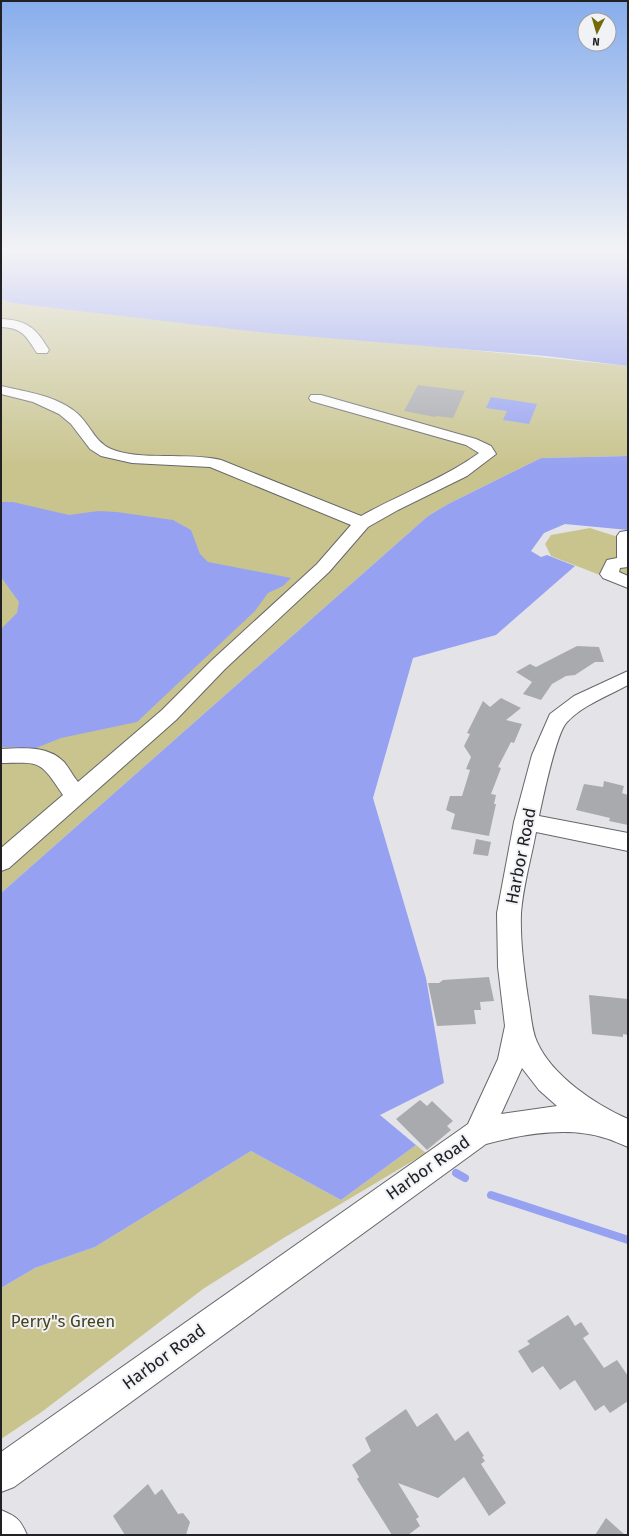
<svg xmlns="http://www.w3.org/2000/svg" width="629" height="1536" font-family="'Fira Sans',sans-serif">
<rect width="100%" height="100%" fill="#e4e4e8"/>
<g fill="#c9c48e">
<path d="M1,299L12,303L628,366V456L541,458L448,504L428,516L1,893Z"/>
<path d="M590,528L615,536L628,538V586L551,556L545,544L551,535Z"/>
<path d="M416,1145L426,1153L282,1239L203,1289L43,1411L1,1439V1288L35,1268L95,1247L251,1151L341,1200Z"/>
</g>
<g fill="#96a2f1">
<path d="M1,250H628V366L546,356L267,333L12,303L1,299Z"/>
<path d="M491,397L537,404L529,424L503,420L507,411L486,408Z"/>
<path d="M628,456V530L565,524L544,533L531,551L541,557L547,555L575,566L496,635L413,658L373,798L426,978L444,1083L380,1115L416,1145L341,1200L251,1151L95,1247L35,1268L1,1288V893L428,516L448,504L541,458Z"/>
<path d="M1,502H13L69,515L98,511L117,512L173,520L191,530L200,554L208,562L291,578L283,586L268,593L255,611L137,722L61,738L36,748L1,747V629L17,613L19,602L1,577Z"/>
</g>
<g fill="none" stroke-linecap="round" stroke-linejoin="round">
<g stroke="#96a2f1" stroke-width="8">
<path d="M456,1173L465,1178"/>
<path d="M491,1195L628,1240"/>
</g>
</g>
<g fill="#a9aaae">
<path d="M418,385L465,391L453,418L436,416L435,417L404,411Z"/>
<path d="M577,646L599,647L604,662H595L575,675L566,676L552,684L541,700L523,694L532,682L516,672L530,664L536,667Z"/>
<path d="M501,698L521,708L506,720L522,724L514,743L511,742L498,767L501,768L491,794L496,795L494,804H496L489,836L451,829L455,814L446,810L450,796H462L470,770L466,769L471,757L464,746L470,734L467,733L483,701L490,707Z"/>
<path d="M604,781L624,786L622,793L628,795V825L609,821L610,818L576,810L584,784L603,787Z"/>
<path d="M476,839L491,842L488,856L473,854Z"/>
<path d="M489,977L494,1001L480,1002L481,1010H474L476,1024L437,1026L428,983H439L443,980Z"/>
<path d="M589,995L628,999V1035L623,1034V1037L592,1034Z"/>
<path d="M420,1100L427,1106L432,1101L453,1121L447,1126L451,1130L427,1150L396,1119Z"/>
<path d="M568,1315L575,1326L581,1322L589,1334L583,1338L604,1368L617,1360L628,1376V1401L610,1413L604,1405L595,1411L575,1380L560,1390L543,1366L532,1373L518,1351L530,1344L527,1341Z"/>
<path d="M406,1409L417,1427L437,1413L455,1441L468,1431L484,1456L482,1457L485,1461L481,1464L506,1503L489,1516L464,1477L438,1498L398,1483L419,1517L416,1519L420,1526L408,1535H392L357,1479L359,1477L352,1465L371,1451L365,1438Z"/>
<path d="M148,1484L155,1495L162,1489L178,1514L183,1513L190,1522L186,1535H125L113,1516Z"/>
<path d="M606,1518L625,1535H595Z"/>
</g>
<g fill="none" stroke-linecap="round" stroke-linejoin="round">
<defs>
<g id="minor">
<path d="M1,319C27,320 36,328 49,350L47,353H37C26,336 23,328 1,327Z"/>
<path d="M1,386C27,392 58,396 78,414C90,425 95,442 111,449C139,461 188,452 221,460L361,516C400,494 443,479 479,453L466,445L311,401L309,398L311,395H321L476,439L491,446L496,454L467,476L398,510L368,527L329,572L225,669L176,720L9,868L1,871V848L63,795C40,761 42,762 1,763V749C21,748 48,745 64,762C69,768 73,776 78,782L162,710L211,661L317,564L351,525L210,467L132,463L101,456L90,449L71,424L59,414L33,402L1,394Z"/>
<path d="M626,531H628V567L620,568L619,572L628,576V588L603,578L600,574L607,560L617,558V536L620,532Z"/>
<path d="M628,671V685C608,696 583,705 567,722C556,733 543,798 539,816L628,833V851L536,832C531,859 523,886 521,913C520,941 524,970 528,998C531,1012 531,1029 537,1042C552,1076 596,1105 628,1119V1147C620,1144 613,1140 605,1138C568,1126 523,1134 486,1144L14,1487L1,1492V1452L468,1124L498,1059L505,1026L498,967L497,913L514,822L532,755L550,714L574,696ZM522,1068L539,1090L557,1106L501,1114Z"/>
<path d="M1,1510C17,1517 20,1519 27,1535H1Z"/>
</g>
</defs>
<use href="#minor" stroke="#66676a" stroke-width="2"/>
<use href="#minor" fill="#fff" fill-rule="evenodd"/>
</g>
<linearGradient id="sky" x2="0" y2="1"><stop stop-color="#87adec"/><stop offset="0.54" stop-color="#f3f3f5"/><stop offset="1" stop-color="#f3f3f5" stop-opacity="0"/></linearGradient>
<rect width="629" height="465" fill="url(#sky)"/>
<g text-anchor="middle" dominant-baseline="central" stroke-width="4" stroke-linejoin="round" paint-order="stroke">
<g font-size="17" fill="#212123" stroke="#f1f2f6">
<text transform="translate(521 856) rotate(-79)">Harbor Road</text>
<text transform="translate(428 1168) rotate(-35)">Harbor Road</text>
<text transform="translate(164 1357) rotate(-36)">Harbor Road</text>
</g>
<g font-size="17" fill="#48441c" stroke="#f1f2f6">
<text x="63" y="1321">Perry"s Green</text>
</g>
</g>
<rect width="629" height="1536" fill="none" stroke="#212123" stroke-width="4"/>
<g transform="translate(597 32) rotate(185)"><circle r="19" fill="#f1f2f6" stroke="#9e9ea2"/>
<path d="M0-3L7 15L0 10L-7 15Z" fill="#756b05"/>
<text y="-6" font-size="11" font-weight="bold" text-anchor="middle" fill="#212123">N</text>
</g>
</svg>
